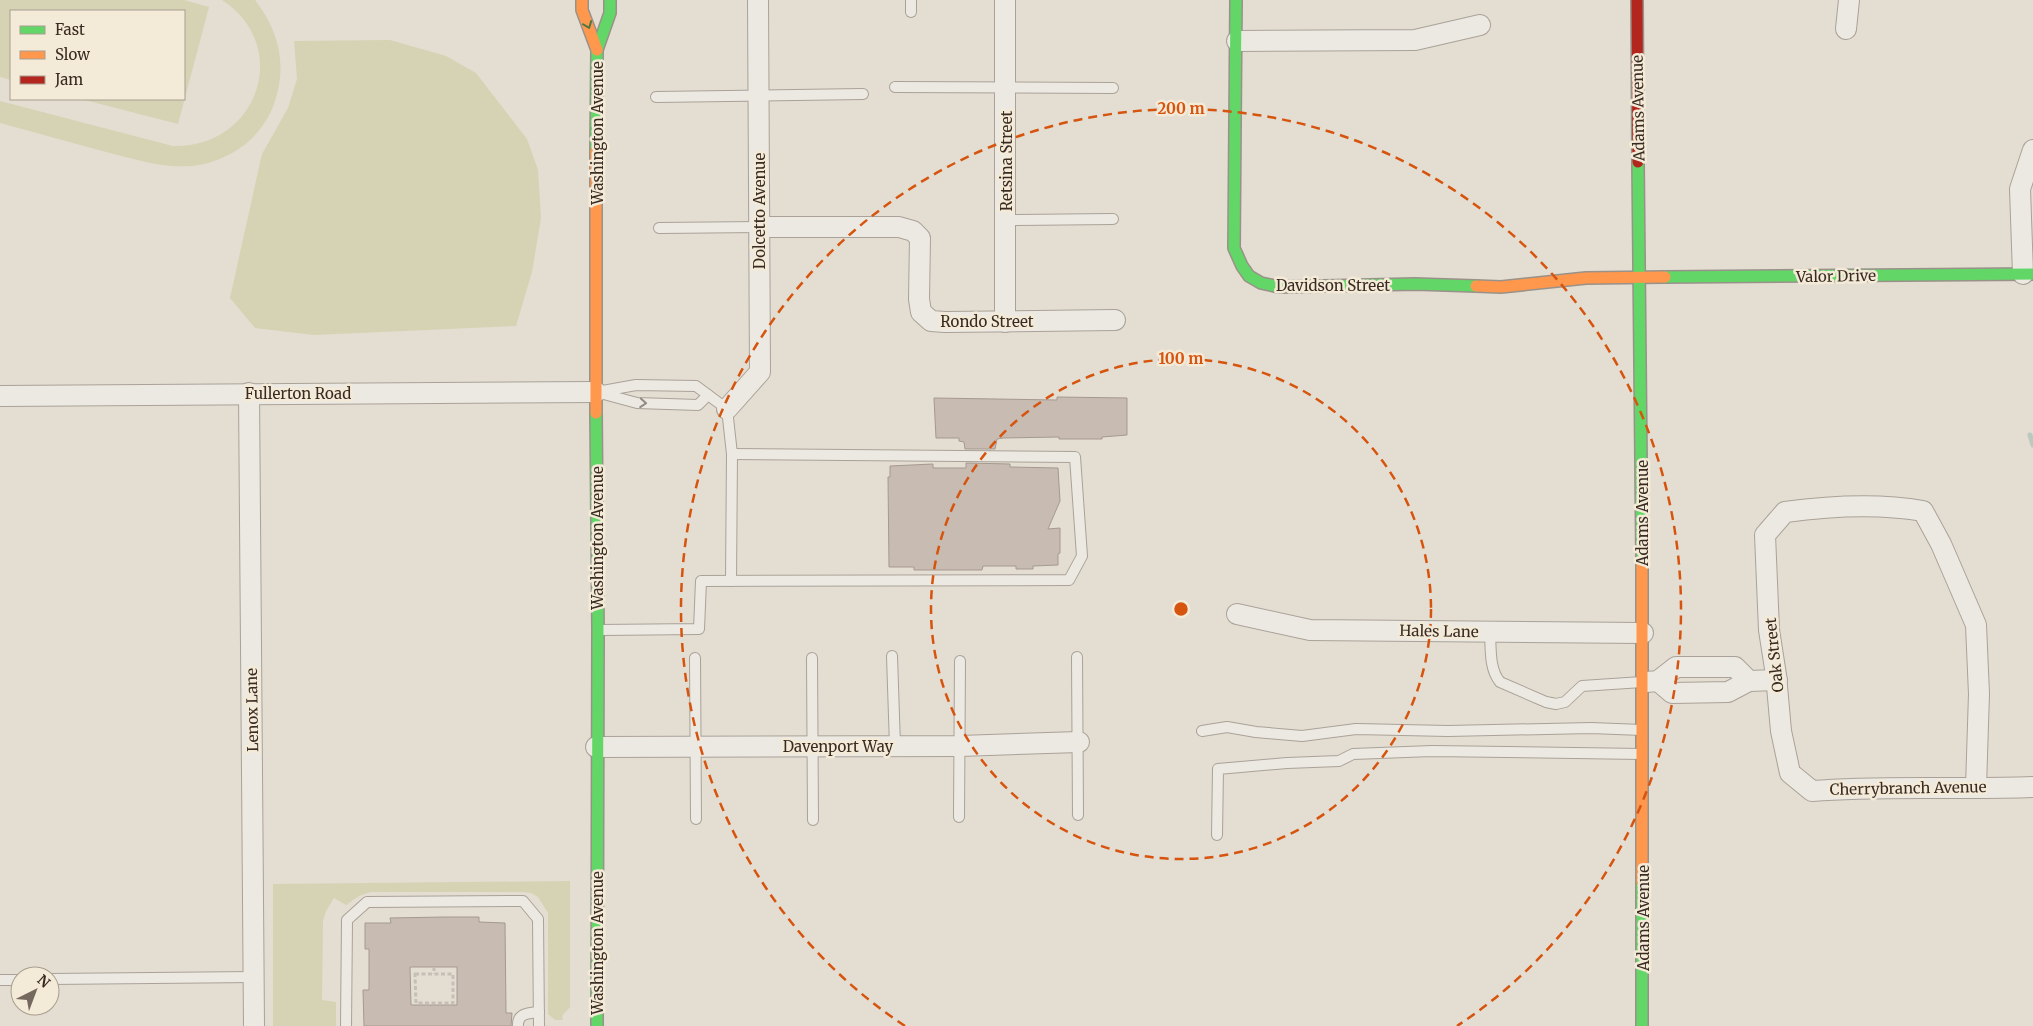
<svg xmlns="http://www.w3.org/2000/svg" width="2033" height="1026" font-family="Merriweather,serif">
<rect width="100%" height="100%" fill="#e4ddd1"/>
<g fill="#d5d3b4">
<path d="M0,0H184L209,7L178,124L81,99H184V11H11V80L0,77Z"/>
<path d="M222,0H255L258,4C280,34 287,68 274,104C268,121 255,138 240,148C192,181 147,162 95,149C63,140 32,132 0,123V101L173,146C258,148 293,46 222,0Z"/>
<path d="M390,40L446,56L476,73L527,139L538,170L541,218L532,272L516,326L314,335L255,328L230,298L262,154L288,108L297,79L294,41Z"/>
<path d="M570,881V1007L562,1016L563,1020H555L548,1014V913L538,897L531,893L523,892H371L359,896L346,905L334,898L326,911L323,921L322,1000L336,1002V1026H273V884Z"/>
</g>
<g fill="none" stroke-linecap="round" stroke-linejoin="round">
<path stroke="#bbc9c0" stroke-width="5" d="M2030,435L2033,445"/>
</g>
<g fill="#c7bbb2" stroke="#a59990" fill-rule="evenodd">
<path d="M1057,397L1127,398V435L1102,437V439H1059V437L1003,438L997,439L995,449H965L964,442L959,441V438H936L934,398L1057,400Z"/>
<path d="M966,463L1010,464V467L1058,468L1060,501L1048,529L1060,528V553L1058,554V565L1033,566V569H1016V566H983L982,570H914V567H889L888,477H890V466L933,464V468H966Z"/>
<path d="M444,917H479V922L505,923L506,1013H512L511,1026H364L363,990H369V949H365V923H391L390,918ZM410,967H457V1005H411Z"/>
</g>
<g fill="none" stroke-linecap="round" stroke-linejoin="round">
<defs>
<g id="lane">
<path d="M911,12V0"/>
<path d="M895,87L1113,88"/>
<path d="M656,97L863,94"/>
<path d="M1006,220L1113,219"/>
<path d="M659,228L759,227"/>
<path d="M597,392L636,385L696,386L727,409L732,454L731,581"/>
<path d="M600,393L637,403L698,405L708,395"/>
<path d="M600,630L699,629L701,581L1069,580L1082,556L1075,457L732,454"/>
<path d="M1490,632C1491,648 1489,669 1500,682L1546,702L1556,704L1565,702L1582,686L1642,682"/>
<path d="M892,656L895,746"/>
<path d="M1077,657L1078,815"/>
<path d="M695,658L696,819"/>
<path d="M812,658L813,820"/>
<path d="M1202,731L1227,727L1256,732L1302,736L1356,729L1448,731L1591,728L1642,730"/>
<path d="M959,817L960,661"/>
<path d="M1217,835L1218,769L1287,763L1339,761L1353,754L1432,751L1642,754"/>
<path d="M50,979L254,977"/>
<path d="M0,980H20"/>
<path d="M346,1026L347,920L367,902L523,901L538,919L539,1026"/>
<path d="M518,1026C517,1013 529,1013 539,1012"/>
</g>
<g id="street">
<path d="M1005,0V322"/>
<path d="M1846,29L1849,0"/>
<path d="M1237,41L1415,40L1480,25"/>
<path d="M759,227H899L913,231L920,238L919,299L921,312L931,321L945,322L1115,320"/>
<path d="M2023,274L2020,189L2033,150"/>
<path d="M249,393L254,1026"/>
<path d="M0,396L596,392"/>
<path d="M727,409L760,372L758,0"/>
<path d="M1237,614L1310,630L1643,633"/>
<path d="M1658,681L1672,693L1728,692L1749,681L1777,680"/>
<path d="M1646,682L1658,681L1676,667H1735L1749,681"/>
<path d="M596,747L960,746L1079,742"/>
<path d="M1976,787L1979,694L1976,625L1941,544L1923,511C1878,503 1829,506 1785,512L1765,535L1769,630L1776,675L1781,731L1790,773L1812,791C1885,785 1959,790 2033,787"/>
</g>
<g id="fast">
<path d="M1236,0L1234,248L1242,266L1249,276L1261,283L1279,287L1415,284L1476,286"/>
<path d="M596,151L597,50L610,13V0"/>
<path d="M1638,162L1642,560"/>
<path d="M1665,277L2033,274"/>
<path d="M596,413L598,630L597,1026"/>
<path d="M1642,1026V882"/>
</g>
<g id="slow">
<path d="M582,0V10L597,50"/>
<path d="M1476,286L1501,287L1586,278L1665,277"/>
<path d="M596,413V151"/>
<path d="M1642,560V882"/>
</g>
<path id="jam" d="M1637,0L1638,162"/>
</defs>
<use href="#lane" stroke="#aaa299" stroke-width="12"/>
<use href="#street" stroke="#aaa299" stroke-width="22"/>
<use href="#fast" stroke="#99928a" stroke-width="14"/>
<use href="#slow" stroke="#99928a" stroke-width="14"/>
<use href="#jam" stroke="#99928a" stroke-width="14"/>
<g stroke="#c5bfb8" stroke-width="3" stroke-dasharray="4 2.5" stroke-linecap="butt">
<path d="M434,967V974"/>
<path d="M415,974H453V1003H416Z"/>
</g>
<use href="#lane" stroke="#ece9e2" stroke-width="10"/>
<use href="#street" stroke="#ece9e2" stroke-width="20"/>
<use href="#fast" stroke="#63d668" stroke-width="11"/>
<use href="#slow" stroke="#ff974d" stroke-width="11"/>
<use href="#jam" stroke="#b3261e" stroke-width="11"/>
</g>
<defs><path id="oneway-chevron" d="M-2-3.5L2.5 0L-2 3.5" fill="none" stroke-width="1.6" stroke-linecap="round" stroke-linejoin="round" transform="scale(1.25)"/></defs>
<use stroke="#4c7841" href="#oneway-chevron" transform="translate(588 25) rotate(69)"/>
<use stroke="#928a82" href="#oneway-chevron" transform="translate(643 403) rotate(4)"/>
<g fill="none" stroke="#d6540e" stroke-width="2.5" stroke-dasharray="9 6">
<circle cx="1181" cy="609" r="250"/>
<path d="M905 1026A500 500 0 1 1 1457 1026"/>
</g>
<g text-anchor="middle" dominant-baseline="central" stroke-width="5" stroke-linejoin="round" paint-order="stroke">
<g font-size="15" fill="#392b21" stroke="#f4ead8">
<text transform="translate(1638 108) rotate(-91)">Adams Avenue</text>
<text transform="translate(597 133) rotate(-90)">Washington Avenue</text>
<text transform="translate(1006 161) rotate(-90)">Retsina Street</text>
<text transform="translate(759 211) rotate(-90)">Dolcetto Avenue</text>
<text transform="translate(1836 276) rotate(-1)">Valor Drive</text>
<text x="1333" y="285">Davidson Street</text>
<text x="987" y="321">Rondo Street</text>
<text x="298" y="393">Fullerton Road</text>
<text transform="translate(1642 513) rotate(-90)">Adams Avenue</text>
<text transform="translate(597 538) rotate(-90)">Washington Avenue</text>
<text transform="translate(1439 631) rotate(1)">Hales Lane</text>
<text transform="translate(1774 655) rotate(-96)">Oak Street</text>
<text transform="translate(252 710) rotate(-91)">Lenox Lane</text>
<text x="838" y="746">Davenport Way</text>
<text transform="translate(1908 788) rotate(-1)">Cherrybranch Avenue</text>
<text transform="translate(1643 918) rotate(-90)">Adams Avenue</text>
<text transform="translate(597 943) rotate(-90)">Washington Avenue</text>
</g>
</g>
<circle cx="1181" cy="609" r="8" fill="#d6540e" stroke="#f4ead8" stroke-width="2.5"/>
<g font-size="15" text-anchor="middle" font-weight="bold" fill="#d6540e" stroke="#f4ead8" stroke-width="5" stroke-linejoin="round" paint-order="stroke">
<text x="1181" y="114">200 m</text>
<text x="1181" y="364">100 m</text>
</g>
<rect x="10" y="10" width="175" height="90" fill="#f4ead8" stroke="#a99e8f"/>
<rect x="20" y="26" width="25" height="8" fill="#63d668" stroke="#a99e8f"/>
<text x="55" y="35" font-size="15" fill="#392b21">Fast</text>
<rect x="20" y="51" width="25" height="8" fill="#ff974d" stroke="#a99e8f"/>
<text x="55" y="60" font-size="15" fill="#392b21">Slow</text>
<rect x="20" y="76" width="25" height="8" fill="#b3261e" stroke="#a99e8f"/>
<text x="55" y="85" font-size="15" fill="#392b21">Jam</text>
<g transform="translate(35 991) rotate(42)"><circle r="24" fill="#f4ead8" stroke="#a99e8f"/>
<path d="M0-4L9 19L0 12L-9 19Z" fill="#75695f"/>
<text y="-8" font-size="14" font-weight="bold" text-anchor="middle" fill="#392b21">N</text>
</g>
</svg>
